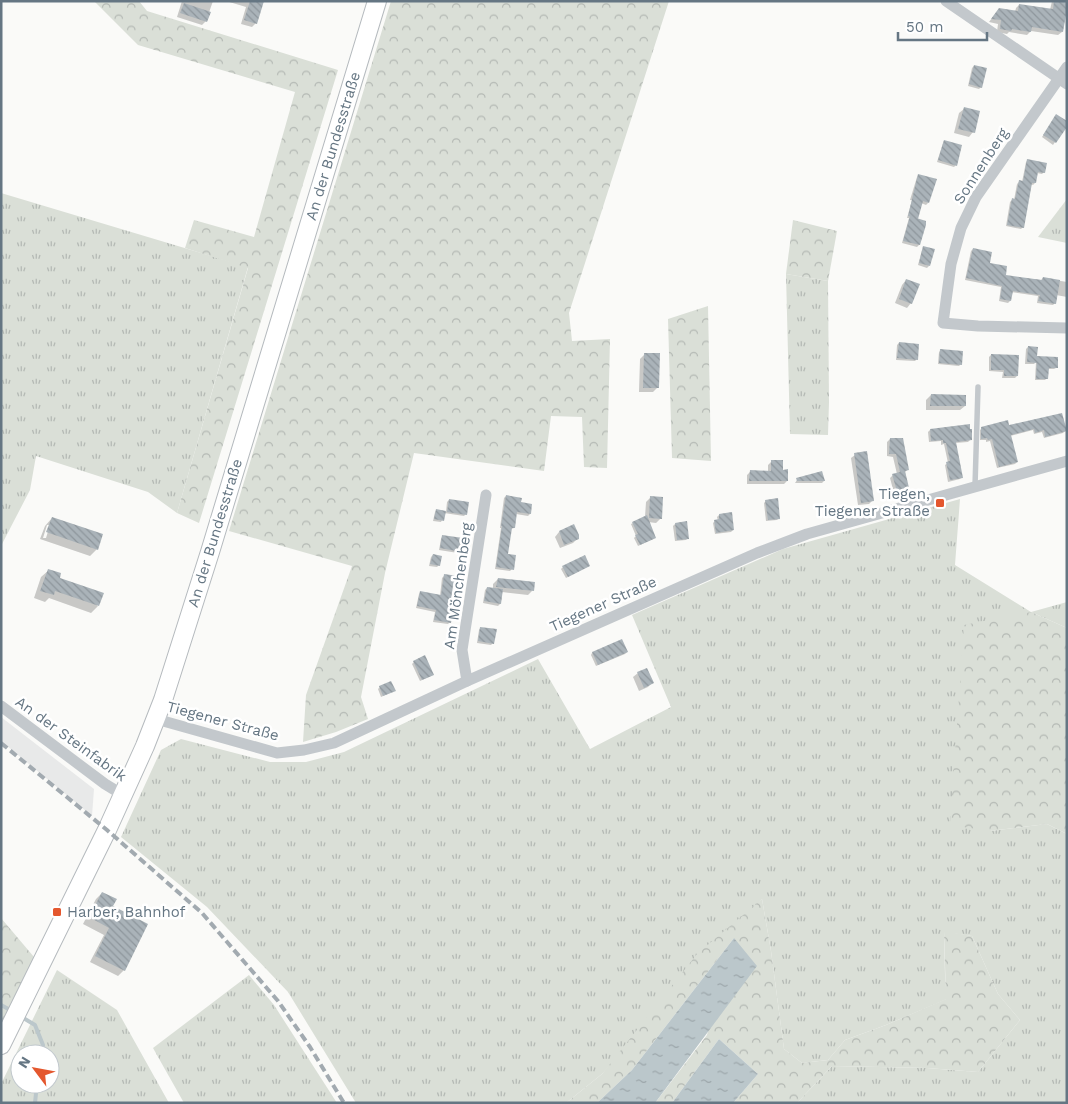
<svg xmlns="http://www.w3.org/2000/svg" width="1068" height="1104" font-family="'Work Sans',sans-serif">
<defs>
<pattern id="grass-tufts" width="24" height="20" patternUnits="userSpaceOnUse" patternTransform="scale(1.25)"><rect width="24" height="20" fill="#dadfd7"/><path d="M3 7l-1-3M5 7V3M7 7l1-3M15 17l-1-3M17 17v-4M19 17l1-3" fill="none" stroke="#b4b9b4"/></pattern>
<pattern id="forest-crowns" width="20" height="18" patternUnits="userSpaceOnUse" patternTransform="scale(1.25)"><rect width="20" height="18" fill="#dadfd7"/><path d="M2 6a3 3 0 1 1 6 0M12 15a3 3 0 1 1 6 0" fill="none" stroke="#b4b9b4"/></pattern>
<pattern id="water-ripples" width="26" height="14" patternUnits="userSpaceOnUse" patternTransform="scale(1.25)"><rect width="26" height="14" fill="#bbc7cb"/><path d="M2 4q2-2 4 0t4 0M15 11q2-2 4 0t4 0" fill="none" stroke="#9ca6aa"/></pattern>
<pattern id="building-back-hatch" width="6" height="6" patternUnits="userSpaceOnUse" patternTransform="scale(1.25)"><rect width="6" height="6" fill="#aab3b9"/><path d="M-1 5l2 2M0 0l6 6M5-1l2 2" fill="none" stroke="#8e969c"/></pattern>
</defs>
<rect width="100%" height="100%" fill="#fafaf8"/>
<path fill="#e8e9e9" d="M1,717L94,789L92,816L1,741Z"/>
<g fill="url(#grass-tufts)" fill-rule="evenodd">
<path d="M1,193L248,267L177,513L148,492L36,456L30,490L1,546Z"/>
<path d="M1067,199V243L1038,237Z"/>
<path d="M786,274L828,281L829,402L828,435L790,434Z"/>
<path d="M960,499L955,565L1031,612L1067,602V628L1031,612L990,831L1047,824L1067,834V1103H797L832,1066L927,1068L978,1072L1020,1020L998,994L972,936L944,932L945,975L947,999L886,1025L845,1040L828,1060L802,1063L784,1049L771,951L762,899L602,1074L566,1103H356L288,992L207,907L121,837L161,750L181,739L270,762H306L344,752L538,659L590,749L671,707L632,615L783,549Z"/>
<path d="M57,970L117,1010L169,1103H1V1084ZM20,1054H50V1084H20Z"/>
<path d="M249,975L274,1005L337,1103H184L153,1048Z"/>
</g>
<g fill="url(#forest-crowns)">
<path d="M94,1H139L147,11L338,70L199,523L177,513L248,268L185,248L194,220L254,237L295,92L138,45Z"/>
<path d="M391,1H669L569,313L572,341L610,339L607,468L584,467L582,417L551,416L544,471L414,453L385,573L361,697L368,719L336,732L303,742L306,695L352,566L229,531Z"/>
<path d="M793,220L837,231L828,281L786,274Z"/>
<path d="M708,306L711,461L672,458L668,319Z"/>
<path d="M1031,612L1067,628V834L1047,824L990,831L950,825L964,625Z"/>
<path d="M762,899L771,951L784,1049L802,1063L828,1060L845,1040L886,1025L946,999L944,931L972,936L998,994L1020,1020L978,1072L927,1068L832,1066L797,1103H733L758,1074L719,1039L672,1103H655L707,1035L734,938L632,1070L597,1103H566L602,1074L697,954Z"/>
<path d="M1,918L34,957L1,1025Z"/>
</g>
<g fill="url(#water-ripples)">
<path d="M734,938L757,966L655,1103H597L632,1070Z"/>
<path d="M719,1039L758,1074L733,1103H672Z"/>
</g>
<g fill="#0003" fill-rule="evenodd">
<path d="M182,1H213L206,21L202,25L177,17Z"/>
<path d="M226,1H263L256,23L252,27L241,24L246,7Z"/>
<path d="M1052,1H1067L1062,32L1058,35L1031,31L1027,35L1009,32L1007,34L997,32L998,24L989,22L996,13L1015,12L1016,8L1019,5L1050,10Z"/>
<path d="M974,66L981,87L979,89L968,86L972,68Z"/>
<path d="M964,109L973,132L969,137L954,133L959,113Z"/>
<path d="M1055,118L1067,125L1053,145L1042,137Z"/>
<path d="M944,141L956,165L954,167L937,162L943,143Z"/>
<path d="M1028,160L1044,172L1042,174L1037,173L1035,183L1033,185L1031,184L1023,227L1021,229L1006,226L1010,202L1012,200H1014L1017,184L1019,182H1022L1026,162Z"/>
<path d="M919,175L928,203L926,205L921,203L917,218L924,225L919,245L917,247L902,243L909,218H907L912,200H910L917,177Z"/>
<path d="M924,248L929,266L927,268L918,265L922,250Z"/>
<path d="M973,249L988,264L1004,276L1041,280L1043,278L1067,282V297L1056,295L1055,303L1053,305L1037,303L1038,296L1011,292L1010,301L1008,303L999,301L1001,287L965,280L971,251Z"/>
<path d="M906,280L911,303L907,308L895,303L902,285Z"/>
<path d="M899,343L917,359L915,361L896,360L897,345Z"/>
<path d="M1028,347L1036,357L1056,368L1054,369H1047V378L1045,380H1035L1036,362L1034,364H1025L1026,349Z"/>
<path d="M941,350L961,364L959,366L938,364L939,352Z"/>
<path d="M645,354L658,387L653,392H639L640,359Z"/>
<path d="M991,355L1017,376L1015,378H1002L1003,372L989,371V357Z"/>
<path d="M931,395L965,406L960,410H926V400Z"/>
<path d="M1008,426L1065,431L1063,433L1044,438L1042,432L1034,434L1033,430L1010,436L1017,462L1015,464L997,468L990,441L986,442V440H980V430L982,428Z"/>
<path d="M930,430L969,431L970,440L968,442L955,443L962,477L960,479L948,482L945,465L948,463L944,444L941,445V441L929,442L928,432Z"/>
<path d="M890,439L908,469L905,472L909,492L906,495L895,497L890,478L893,475L897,474L893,457L887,456V442Z"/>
<path d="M855,455L872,501L869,504L858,505L851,458Z"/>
<path d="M771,462L782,471L787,481L784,484H747V475L750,472H768V465Z"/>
<path d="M797,480L824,481L822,483H795Z"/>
<path d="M506,496L520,503L530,514L528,516L516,514L514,528L511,529L507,555L512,569L510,571L495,569L501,528H500L504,498Z"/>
<path d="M650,498L661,518L656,523L648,522L653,539L638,546L634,538L636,536L631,524L645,517L646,502Z"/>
<path d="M449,500L466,514L464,516L444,513L442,520L441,522L433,521L435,512L437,510L446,512L447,502Z"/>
<path d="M766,501L779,518L777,520L766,521L764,503Z"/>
<path d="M719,515L733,530L731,532L715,534L713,523L715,521H718L717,517Z"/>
<path d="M52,518L97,549L90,556L40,539L45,526ZM47,525H50L46,538H43Z"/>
<path d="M675,524L688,538L686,540L675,541L673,526Z"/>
<path d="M559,532L578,538L573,543L560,548L555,537Z"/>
<path d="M442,537L460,551L458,553L439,550L441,539Z"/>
<path d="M433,555L438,566L437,567L429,566L431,557Z"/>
<path d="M589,566L566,578L561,569L563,567Z"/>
<path d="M49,570L58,578L98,606L91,613L49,598L45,602L34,598L41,577Z"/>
<path d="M444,576L456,585L454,587H452L448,612L450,622L448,624L433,622L435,612L416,608L419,594L421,592L440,596L442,578Z"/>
<path d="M498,579L532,591L528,595L502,592L500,604L498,606L483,603L485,590L487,588L493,589V584Z"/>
<path d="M481,628L493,643L491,645L477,643L479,630Z"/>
<path d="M621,640L627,652L625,654L596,666L591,655L592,653Z"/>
<path d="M414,662L431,676L420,681L412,664Z"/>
<path d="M638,673L652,683L648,687L639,691L633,677Z"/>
<path d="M380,687L394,691L381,697L378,689Z"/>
<path d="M102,893L111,907L124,970L118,976L90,962L104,935L83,924L96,899Z"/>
</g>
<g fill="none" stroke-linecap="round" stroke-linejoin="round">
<g stroke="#bbc7cb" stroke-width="4">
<path d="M1,1005L12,1011"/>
<path d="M20,1016L35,1025L43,1045L42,1054"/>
<path d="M35,1103L37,1084"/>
</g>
</g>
<g fill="url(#building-back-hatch)">
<path d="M250,1H264L257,24L244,20Z"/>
<path d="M1054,1H1067V9L1063,32L1032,27L1031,32L1012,29L1011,31L1000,29L1001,20L991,19L999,8L1018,11L1019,4L1053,9Z"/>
<path d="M184,3L211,12L207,22L180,13Z"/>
<path d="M974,65L987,68L982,88L969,84Z"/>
<path d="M964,107L980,111L975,133L958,129Z"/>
<path d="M1056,114L1067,121V127L1056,143L1043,135Z"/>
<path d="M944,140L962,145L957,166L938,160Z"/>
<path d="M1027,159L1047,163L1045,173L1038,172L1036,183H1032L1024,228L1007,225L1012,198L1015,199L1019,180L1023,181Z"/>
<path d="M918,174L937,179L929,203L923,201L918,219L908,216Z"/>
<path d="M910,216L926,221V225L920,245L903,241Z"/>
<path d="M923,246L935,249L930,266L919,263Z"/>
<path d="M973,248L992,252L990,263L1007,266L1006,275L1042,280L1043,277L1060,280L1056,304L1038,301L1040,295L1013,291L1011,301L1000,299L1002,286L966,278Z"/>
<path d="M906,279L920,284L912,304L899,299Z"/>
<path d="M899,342L919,344L918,360L897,358Z"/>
<path d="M1028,346L1038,347L1037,356L1058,357V368H1049L1048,379H1036L1037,357V363L1027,362Z"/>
<path d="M940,349L963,351L962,365L939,363Z"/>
<path d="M644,353H660L659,388H643Z"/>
<path d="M991,354L1019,355L1018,376H1004V370H991Z"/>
<path d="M931,394L966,395V406H930Z"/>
<path d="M1062,413L1067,431L1045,437L1044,430L1035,433L1034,429L1011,435L1018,462L999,467L992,439L988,440L987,438L981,439V427L1008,420L1009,425Z"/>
<path d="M970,424V429H972V440L956,442L963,478L950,480L946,462L950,461L946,443H943V440L931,441L930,429Z"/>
<path d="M890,438H903L909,470L905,471L910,492L898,495L892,474L900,472L896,454H889Z"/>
<path d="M867,451L874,501L861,503L854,453Z"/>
<path d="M771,460H783V470L788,469V481H749L750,470L771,471Z"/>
<path d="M822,471L825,481H797L796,478Z"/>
<path d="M506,495L522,498L521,502L532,504L531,514L517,512L515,528H512L508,554L516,555L514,570L496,567L502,526H501Z"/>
<path d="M650,496L663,497L662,519L649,518Z"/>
<path d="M778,498L780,519L768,520L765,500Z"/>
<path d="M449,499L469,502L467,515L447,512Z"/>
<path d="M436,509L446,511L444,521L434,519Z"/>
<path d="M732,512L734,530L716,533L714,520L719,519V514Z"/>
<path d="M647,515L656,538L640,545L635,535L638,534L632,522Z"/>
<path d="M52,517L103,534L98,550L46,532Z"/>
<path d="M687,521L689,539L677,540L675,523Z"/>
<path d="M574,524L579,535V539L564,545L559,531Z"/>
<path d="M442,535L463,538L461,552L440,548Z"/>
<path d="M433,554L442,556L440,566L430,564Z"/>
<path d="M585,555L590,566L568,577L562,566Z"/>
<path d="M48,569L61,573L60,578L104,593L99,606L55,591L54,595L40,591Z"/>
<path d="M444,574L458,576L457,586L453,585L450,611H453L451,623L434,620L436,610L417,606L420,591L441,595Z"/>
<path d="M498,578L535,582L534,591L496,587Z"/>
<path d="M487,587L503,589L501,604L484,601Z"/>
<path d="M480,627L497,629L494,644L478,641Z"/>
<path d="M622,639L628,652L598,665L592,652Z"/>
<path d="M425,655L434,675L422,680L413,661Z"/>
<path d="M647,668L654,683L644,688L637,672Z"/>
<path d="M391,681L396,691L383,696L379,686Z"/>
<path d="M102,892L117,899L113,906L148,924L125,971L95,956L109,928L89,917Z"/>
</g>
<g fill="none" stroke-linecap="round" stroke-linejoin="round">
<defs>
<path id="primary" d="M1,1045L107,830L145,746L163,700L210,552L377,1"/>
</defs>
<use href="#primary" stroke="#b5babe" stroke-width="20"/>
<path stroke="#c3c8cc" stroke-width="5.5" d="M975,486L978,387"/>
<g stroke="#c3c8cc" stroke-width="11">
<path d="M946,1L1067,84"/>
<path d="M1067,67L976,197L961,228L951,264L943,323L978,326L1067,328"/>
<path d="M467,681L462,650L486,495"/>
<path d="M1,706L105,784L123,795"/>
<path d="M156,719L277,753L304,750L334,743L467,681L757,553L807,534L1067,461"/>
</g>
<use href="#primary" stroke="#fff" stroke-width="18"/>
<path stroke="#a2aab0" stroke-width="4" stroke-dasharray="8 4" stroke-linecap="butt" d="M1,743L107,830L202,913L278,1001L310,1047L344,1103"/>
</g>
<g fill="#e4572e" stroke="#fff" stroke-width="2">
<rect x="935" y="498" width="10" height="10" rx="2.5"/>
<rect x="52" y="907" width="10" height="10" rx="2.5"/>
</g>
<g text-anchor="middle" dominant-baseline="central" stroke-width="5" stroke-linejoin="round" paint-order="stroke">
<g font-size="15" fill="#657683" stroke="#fff">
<text transform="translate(333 146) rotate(-73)">An der Bundesstraße</text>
<text transform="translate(981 166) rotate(-57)">Sonnenberg</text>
<text transform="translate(215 533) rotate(-73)">An der Bundesstraße</text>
<text transform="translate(458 586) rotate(-82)">Am Mönchenberg</text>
<text transform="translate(603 604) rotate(-24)">Tiegener Straße</text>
<text transform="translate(223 721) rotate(15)">Tiegener Straße</text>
<text transform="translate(71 739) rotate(36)">An der Steinfabrik</text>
</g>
<g font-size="15" fill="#657683" stroke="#fff" text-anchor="end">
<text x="930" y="494">Tiegen,<tspan x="930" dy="17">Tiegener Straße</tspan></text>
<text x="67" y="912" text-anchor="start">Harber, Bahnhof</text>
</g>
</g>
<rect width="1068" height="1104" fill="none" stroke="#657683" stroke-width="5"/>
<g transform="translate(35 1069) rotate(302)"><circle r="24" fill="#ffffff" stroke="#c1c8cd"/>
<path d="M0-4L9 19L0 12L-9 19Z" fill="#e4572e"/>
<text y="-8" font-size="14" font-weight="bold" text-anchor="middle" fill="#657683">N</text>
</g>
<path d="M898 32v8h89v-8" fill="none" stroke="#657683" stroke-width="2.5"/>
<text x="906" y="32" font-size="15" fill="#657683" stroke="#ffffff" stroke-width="4" paint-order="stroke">50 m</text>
</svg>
